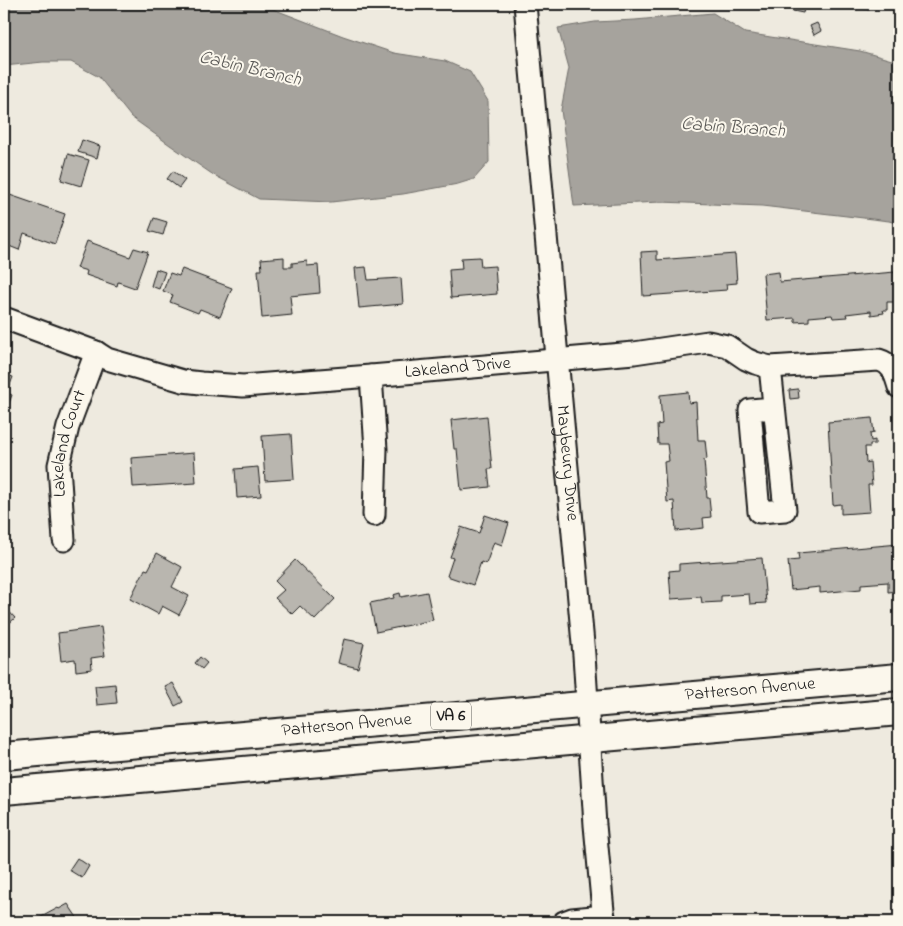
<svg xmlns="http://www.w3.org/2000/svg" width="903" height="926" font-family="'Indie Flower',sans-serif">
<rect width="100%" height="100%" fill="#eeeadf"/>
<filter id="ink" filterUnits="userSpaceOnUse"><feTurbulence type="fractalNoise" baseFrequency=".02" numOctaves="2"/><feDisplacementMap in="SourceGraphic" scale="10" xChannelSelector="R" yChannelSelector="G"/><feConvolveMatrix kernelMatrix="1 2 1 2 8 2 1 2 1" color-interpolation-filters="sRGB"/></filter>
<g filter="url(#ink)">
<g fill="#a6a39d" stroke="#6f6d69">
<path d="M4,4H260L343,36L394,53L445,61L470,72L488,101L489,162L474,179L458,184L403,194L331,202L259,199L212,174L170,145L131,117L99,77L71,62H43L4,66Z"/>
<path d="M713,13L745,33L860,51L899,62V224L889,221L762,206L661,202L574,206L561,110L569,68L558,28L595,22L635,20Z"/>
</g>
<g fill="#b9b6af" stroke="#1c1c1c">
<path d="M794,4H805L803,13L793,11Z"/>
<path d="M854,4H870L869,10L854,6Z"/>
<path d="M817,23L821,31L814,35L810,26Z"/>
<path d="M82,140L100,146L97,158L78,152Z"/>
<path d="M68,154L89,160L81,186L61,180Z"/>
<path d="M173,171L185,180L179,188L167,179Z"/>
<path d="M4,193L65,214L55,244L24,233L19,250L4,244Z"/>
<path d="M154,218L167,222L163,235L149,231Z"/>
<path d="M87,241L130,257L134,248L148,252L135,288L118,282L117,286L86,275L87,271L77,268Z"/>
<path d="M657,251V260L735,254L737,283L726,284L727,290L643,296L641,252Z"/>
<path d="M284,257V267H292V263L307,261V266L318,265L320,293L290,296L292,315L262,318L258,270H262L261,259Z"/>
<path d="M480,257L481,267L495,266L497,294L451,298L449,270L462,269L461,258Z"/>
<path d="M366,267L368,280L401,278L403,304L359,308L355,268Z"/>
<path d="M156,269L165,272L159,289L151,286Z"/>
<path d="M182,269L232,288L220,317L200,309L198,313L170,302L173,295L163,291L170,273L179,276Z"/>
<path d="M779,272L780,282L895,272L897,302H887V310H883L884,313L871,315V311L846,314L847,317L833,318L832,315L809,317V321L795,322V318L767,320L763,274Z"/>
<path d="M4,374L13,377L7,393L12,395L4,417Z"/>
<path d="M798,389L799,398L790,399L789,390Z"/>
<path d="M688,392L689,403L696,402L698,440H705L707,459L704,460L707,498H709L711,517L703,518L704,528L676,531L674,501L667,502L664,462L669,461L667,444H658L657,425L662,424L660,395Z"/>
<path d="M487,416L492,469H488L490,487L461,490L457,449H454L451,420Z"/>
<path d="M872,418L874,433L870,434L871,441L875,440V444H870V447H865L866,463L870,462L872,485H868L870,512L841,514V504L833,505L828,422Z"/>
<path d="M291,434L294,479L265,481L262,436Z"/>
<path d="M194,453L196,483L133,487L131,458Z"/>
<path d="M258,467L261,496L237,498L235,469Z"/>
<path d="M485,515L509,523L502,545L494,542L486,564L481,562L473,585L447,576L453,558L450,557L461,527L479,533Z"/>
<path d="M899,544V591L888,592V582L861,584V589L820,593V587L791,590L788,561L799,560L798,553Z"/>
<path d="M157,553L182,567L172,587L189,596L179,615L162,606L158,614L130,599L145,569L148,570Z"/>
<path d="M762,558L766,603L750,604L749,594L721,596V602L702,603L701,597L671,599L669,571L679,570V564Z"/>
<path d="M295,560L335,599L315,620L300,606L292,614L275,598L284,590L275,581Z"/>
<path d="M427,592L433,620L376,632L370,603L394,598L393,595L400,593L401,597Z"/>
<path d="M4,606L15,618L4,628Z"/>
<path d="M101,627L105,656L91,658L92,669L76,671L75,659L61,661L58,633Z"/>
<path d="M344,639L364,643L358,668L338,663Z"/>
<path d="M200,657L207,663L202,669L195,663Z"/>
<path d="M173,683L183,702L175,706L165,687Z"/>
<path d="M115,684L117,703L97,705L95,686Z"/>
<path d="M77,858L89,866L82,878L69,870Z"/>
<path d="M68,904L80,922H32L58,908L59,909Z"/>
</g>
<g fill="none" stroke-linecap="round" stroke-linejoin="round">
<defs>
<g id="minor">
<path id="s1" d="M525,4L584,655L595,825L604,922"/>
<path id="s2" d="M4,318L96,352L107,359L183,381L201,383L243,386L371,376L634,353L708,342L727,346L746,359L755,363L770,367L879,360C893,364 895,374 899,387"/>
<path d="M770,367L785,510L759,512L750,410L774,408"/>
<path d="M371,376L376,449L374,515"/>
<path id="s3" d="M64,540L59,465L68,427L96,352"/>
<path d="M564,922L572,919L604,916"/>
</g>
<g id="major">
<path id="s4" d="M4,756L899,677"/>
<path d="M4,791L899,712"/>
</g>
</defs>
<use href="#minor" stroke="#1c1c1c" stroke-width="25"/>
<use href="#major" stroke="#1c1c1c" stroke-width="30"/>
<use href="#minor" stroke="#fbf7ec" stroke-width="21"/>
<use href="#major" stroke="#fbf7ec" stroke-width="26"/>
</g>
</g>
<g text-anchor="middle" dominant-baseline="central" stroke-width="4" stroke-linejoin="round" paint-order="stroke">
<rect fill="#fbf7ec" stroke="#5f5e5a" stroke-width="1" x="431" y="702.5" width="40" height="27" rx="4"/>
<g font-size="16" font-weight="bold" fill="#1c1c1c">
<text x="451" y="716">VA 6</text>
</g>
<g font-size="18" fill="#1c1c1c" stroke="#fbf7ec">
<text stroke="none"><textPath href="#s2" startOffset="466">Lakeland Drive</textPath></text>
<text stroke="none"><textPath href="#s3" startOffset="98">Lakeland Court</textPath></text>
<text stroke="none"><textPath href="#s1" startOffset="461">Maybeury Drive</textPath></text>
<text stroke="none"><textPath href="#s4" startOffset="749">Patterson Avenue</textPath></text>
<text stroke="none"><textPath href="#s4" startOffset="344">Patterson Avenue</textPath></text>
</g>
<g font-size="19" font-style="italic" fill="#5a5956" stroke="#fbf7ec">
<text transform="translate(250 69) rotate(13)">Cabin Branch</text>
<text transform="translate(733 128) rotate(4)">Cabin Branch</text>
</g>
</g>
<rect width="903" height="926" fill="none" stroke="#fbf7ec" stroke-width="20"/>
<rect x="10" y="10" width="883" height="906" fill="none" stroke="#1c1c1c" stroke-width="2" filter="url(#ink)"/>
</svg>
